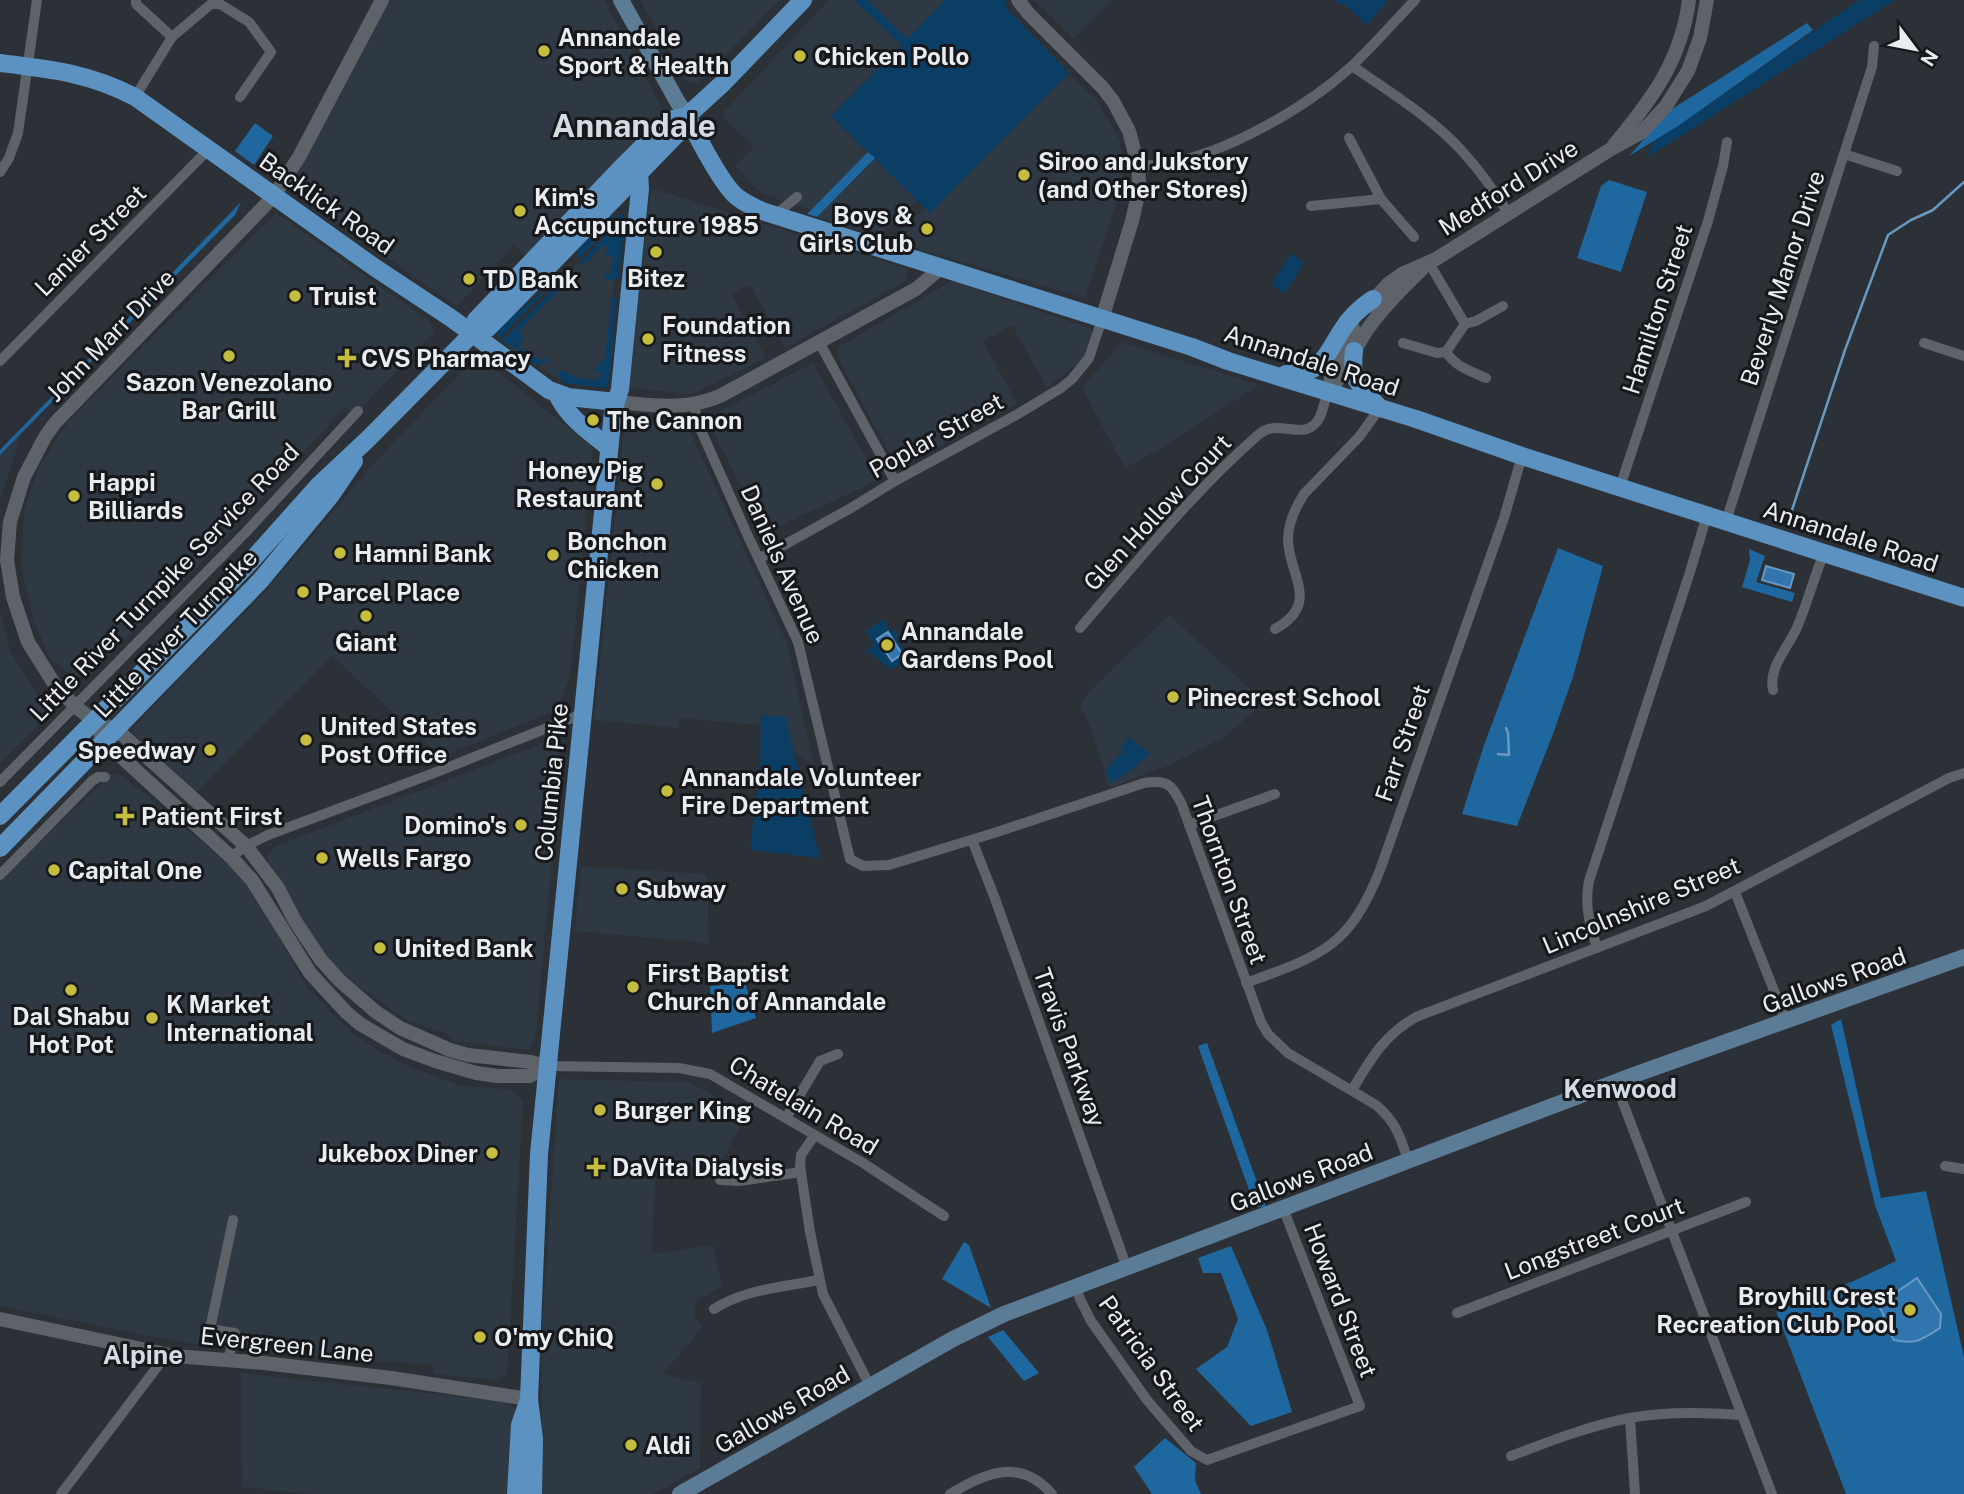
<svg xmlns="http://www.w3.org/2000/svg" width="1964" height="1494" font-family="'Public Sans',sans-serif">
<rect width="100%" height="100%" fill="#2b3136"/>
<g fill="#2e3943">
<path d="M389,0H604L664,112L559,219L563,224L529,259L514,245L457,306L296,195L291,184L292,170Z"/>
<path d="M640,0H780L697,84L686,81Z"/>
<path d="M829,0H854L902,45L832,116L868,152L811,210L762,194L735,166L754,147L721,115Z"/>
<path d="M868,0H945L907,39Z"/>
<path d="M1034,0H1113L1074,39Z"/>
<path d="M1069,73L1096,99L1120,140L1124,179L1085,298L891,241L925,208L930,212Z"/>
<path d="M875,158L917,200L878,237L817,217Z"/>
<path d="M651,188L908,269L906,281L785,348L750,284L732,295L766,358L692,394L628,388Z"/>
<path d="M276,213L429,321L434,333L355,414L345,407L227,537L91,673L73,678L50,657L34,622L21,567L24,511L38,469L67,423Z"/>
<path d="M620,221L604,388L561,381L502,341Z"/>
<path d="M952,281L1091,329L1094,342L1081,361L1047,388L1012,325L983,341L1017,404L898,469L838,358V347Z"/>
<path d="M1122,342L1259,385L1167,445L1125,468L1082,388Z"/>
<path d="M473,360L484,361L593,447L570,677L560,704L553,712L441,757L332,656L196,793L136,736L133,731L134,726L264,593L376,461Z"/>
<path d="M813,363L878,480L765,533L711,427V416Z"/>
<path d="M636,420L687,425L787,643L814,766L758,725L680,718L679,728L594,720L624,432Z"/>
<path d="M21,434L3,492L0,501V455Z"/>
<path d="M0,611L10,651L48,711L45,719L0,764Z"/>
<path d="M1169,615L1265,702L1224,737L1172,764L1110,788L1089,723L1080,706L1089,692Z"/>
<path d="M549,741L557,745L558,755L562,756L535,1041L529,1050L452,1041L451,1035L407,1020L348,979H341L312,943L268,863L267,854L273,847Z"/>
<path d="M112,773L124,777L247,880L308,989L350,1031L378,1050L411,1067L459,1085L513,1090L523,1102L507,1375L498,1380L434,1374L433,1365L245,1351L159,1338L0,1306V873L4,876Z"/>
<path d="M581,866L707,874L709,943L575,931Z"/>
<path d="M559,1079L689,1082L747,1114L723,1158L709,1161L700,1172L656,1157L652,1254L713,1245L722,1287L696,1301L695,1316L703,1327L663,1374L701,1383L700,1468L653,1494H541L542,1327Z"/>
<path d="M241,1373L509,1402L516,1411L512,1494H310L242,1487Z"/>
</g>
<g fill="#0b3e64">
<path d="M854,0H868L907,39L945,0H1005L1008,10L1069,73L930,213L831,116L902,45Z"/>
<path d="M1337,0H1388L1367,25L1343,3L1340,5L1336,2Z"/>
<path d="M1859,0H1895L1646,158L1656,139Z"/>
<path d="M611,214L613,216L612,224L577,260L579,247Z"/>
<path d="M617,214L622,215L625,219L619,276L614,280H606L603,275L611,274L613,257L605,255L609,249L604,244L591,258L593,263L589,259L582,265L585,270L579,263L613,228L616,223Z"/>
<path d="M1292,254L1303,262V264L1286,292L1284,293L1273,286L1272,284L1290,255Z"/>
<path d="M561,276L499,339L497,336L499,332L497,330C510,316 526,306 541,293C547,289 552,280 561,276Z"/>
<path d="M567,276L575,280L576,285H573L568,281L519,331L524,338L518,346L540,361L544,356L546,360L544,364L542,363L537,365L518,352L519,350L502,341Z"/>
<path d="M612,297L617,299C616,307 613,320 613,327C613,345 612,366 608,384L604,388L564,383L557,374L562,370L577,378L600,380L601,372L593,370L605,359Z"/>
<path d="M883,619L891,632L895,629L899,636L896,638L910,658L890,670L871,652L868,655L866,652L872,647V646L874,644L867,632L859,636Z"/>
<path d="M761,715L785,717L820,858L750,850L760,765Z"/>
<path d="M1129,737L1150,754L1127,773L1110,783L1106,769L1121,754V749Z"/>
</g>
<g fill="#1f679f">
<path d="M1807,23L1813,30L1678,126L1629,156L1669,111Z"/>
<path d="M255,123L273,136L254,165L235,151Z"/>
<path d="M868,152L875,158L817,217L807,214Z"/>
<path d="M1609,180L1647,192L1621,272L1577,258L1601,186Z"/>
<path d="M241,202L235,215L0,455V450Z"/>
<path d="M1558,548L1603,566L1573,677L1553,734L1517,826L1462,814L1484,745Z"/>
<path d="M1749,549L1765,556L1756,582L1795,593L1792,602L1742,587L1750,560Z"/>
<path d="M745,983L756,1018L712,1033L710,986Z"/>
<path d="M1841,1019L1881,1198L1926,1191L1964,1357V1494H1846L1776,1311L1856,1280L1896,1261L1875,1205L1831,1025Z"/>
<path d="M1207,1043L1266,1207H1255L1198,1046Z"/>
<path d="M964,1242L969,1245L991,1308L942,1279Z"/>
<path d="M1231,1246L1267,1330L1292,1412L1251,1426L1196,1369L1227,1347L1238,1319L1221,1273H1203L1198,1258Z"/>
<path d="M1003,1330L1039,1373L1024,1381L988,1337Z"/>
<path d="M1165,1438L1196,1463L1195,1480L1201,1494H1152L1134,1467Z"/>
</g>
<g fill="#3075ae" stroke="#6899c2" stroke-width="2">
<path d="M1766,566L1794,574L1790,588L1762,580Z"/>
<path d="M888,632L902,654L892,661L877,639Z"/>
<path d="M1917,1278L1941,1314L1940,1328C1923,1339 1916,1345 1894,1340L1882,1321L1884,1315L1878,1305Z"/>
</g>
<g fill="none" stroke-linecap="round" stroke-linejoin="round">
<g stroke="#6899c2" stroke-width="2.5">
<path d="M1787,525L1845,350L1888,235L1911,220L1933,210L1964,182"/>
<path d="M1498,754L1509,755L1508,733L1506,728"/>
</g>
<g stroke="#5d6369" stroke-width="10">
<path d="M136,0V4L172,37"/>
<path d="M1352,66C1390,92 1432,118 1463,152C1480,171 1495,192 1508,213"/>
<path d="M135,97L172,37L211,4H220L249,22L271,52L240,97"/>
<path d="M1349,138L1381,199L1414,237"/>
<path d="M1844,154L1897,171"/>
<path d="M1138,165C1147,165 1156,166 1165,164C1227,153 1306,108 1352,66C1374,45 1394,22 1415,0"/>
<path d="M0,172L9,158L18,133L37,0"/>
<path d="M1311,206L1381,199"/>
<path d="M775,215L797,197"/>
<path d="M1429,263L1465,324"/>
<path d="M819,342L895,481"/>
<path d="M1403,343L1437,353L1446,352L1465,324L1476,321L1503,306"/>
<path d="M1924,343L1964,356"/>
<path d="M1446,352C1456,367 1470,371 1486,378"/>
<path d="M0,361L209,149"/>
<path d="M694,405L699,426L747,534L798,642L850,859L863,866L889,865L994,833L1144,783C1168,779 1172,785 1182,805L1261,1022L1268,1034L1288,1053L1376,1105C1396,1122 1400,1136 1408,1160"/>
<path d="M1620,487L1708,221L1723,166L1727,142"/>
<path d="M1726,521L1872,67L1874,46"/>
<path d="M759,559L851,508L895,481L1018,414L1061,388L1072,379L1089,358L1102,319"/>
<path d="M1080,628C1137,562 1192,493 1258,435C1279,416 1305,445 1320,417C1323,409 1325,400 1328,392"/>
<path d="M1275,629C1321,604 1289,575 1288,540C1288,523 1295,508 1304,494L1359,437L1380,408"/>
<path d="M1773,690C1768,666 1790,646 1798,625C1808,601 1814,577 1824,553"/>
<path d="M0,782L245,533L358,411"/>
<path d="M1189,825L1275,794"/>
<path d="M972,840L994,896L1127,1268"/>
<path d="M231,857L246,846L268,835L434,773L582,714"/>
<path d="M0,875L92,781L98,777H105"/>
<path d="M1735,892L1786,1021"/>
<path d="M1597,948C1590,925 1584,906 1589,881L1690,572L1707,515"/>
<path d="M1246,983C1320,956 1349,948 1380,870L1504,518L1522,456"/>
<path d="M547,1066L679,1068L710,1074L863,1163L944,1216"/>
<path d="M1615,1082L1772,1494"/>
<path d="M1352,1090C1371,1059 1383,1036 1416,1017L1706,906L1949,778L1964,773"/>
<path d="M786,1118L820,1061L838,1054"/>
<path d="M814,1136L801,1155L800,1166L810,1232L823,1294L870,1386"/>
<path d="M1945,1166L1964,1169"/>
<path d="M720,1180L739,1181L801,1172"/>
<path d="M1076,1288L1080,1299L1091,1321L1147,1400L1191,1451L1207,1460L1360,1406L1283,1208"/>
<path d="M714,1309C745,1289 784,1287 819,1280"/>
<path d="M1457,1313L1746,1202"/>
<path d="M228,1360L235,1333L210,1329L233,1220"/>
<path d="M1630,1418L1635,1494"/>
<path d="M1511,1456C1550,1441 1589,1426 1629,1418C1666,1411 1704,1412 1742,1415"/>
<path d="M61,1494L167,1354"/>
<path d="M950,1494C986,1473 1019,1457 1052,1494"/>
</g>
<g stroke="#5d6369" stroke-width="14">
<path d="M382,0L299,157L274,196L55,423L45,437L24,477L10,522L7,560L13,597L28,642L55,685L75,706L94,721L116,729L246,846L278,888L295,921L321,960L339,980L376,1012L400,1028L450,1050L468,1055L531,1062L547,1066"/>
<path d="M1018,0L1028,13L1103,88L1113,101L1129,131L1138,165L1139,183L1137,199L1132,221L1102,319"/>
<path d="M1614,145C1652,99 1681,61 1689,0"/>
<path d="M1368,306L1388,284L1402,274L1436,259L1611,149L1642,132L1666,106L1688,71L1700,38L1707,0"/>
<path d="M1329,391C1346,374 1353,350 1367,330C1383,307 1402,289 1422,269"/>
<path d="M1328,392L1333,369L1353,328"/>
<path d="M616,402C654,405 684,411 720,396L916,289L941,268"/>
<path d="M100,733L105,742L231,857L252,880L310,973L346,1012L360,1024L403,1049L435,1061L476,1073L498,1076H530L547,1066"/>
<path d="M0,1319L175,1356L264,1363L391,1378L529,1399"/>
</g>
<g stroke="#5c7b95" stroke-width="16">
<path d="M621,0L677,101L687,116"/>
<path d="M680,1494L953,1339L1004,1314L1634,1075L1964,957"/>
</g>
<g stroke="#5c92c1" stroke-width="18">
<path d="M0,63C50,69 89,73 135,97L374,267L451,318L549,390L568,397L616,402"/>
<path d="M687,116C697,136 721,184 737,197C745,203 753,207 762,211L1192,347L1228,361L1416,419L1522,456L1964,598"/>
<path d="M472,334L476,320L624,165L669,120L687,116"/>
<path d="M1354,351C1350,380 1360,386 1378,406"/>
<path d="M1286,374C1321,376 1326,355 1342,330C1350,317 1361,307 1373,299"/>
<path d="M557,394C568,418 589,431 609,448"/>
<path d="M0,816L191,623L251,561L319,485L369,438L472,334L487,329L509,307L678,133L687,116L723,83L803,0"/>
<path d="M0,848L260,581L331,495L354,461"/>
<path d="M516,1494L520,1425L528,1402"/>
<path d="M533,1494L534,1439L529,1399L539,1154L613,412L620,389L640,189L639,172"/>
</g>
</g>
<g fill="#c4bd3e" stroke="#16181b" stroke-width="2.5">
<circle cx="544" cy="51" r="7"/>
<circle cx="800" cy="56" r="7"/>
<circle cx="1024" cy="175" r="7"/>
<circle cx="520" cy="211" r="7"/>
<circle cx="927" cy="229" r="7"/>
<circle cx="656" cy="252" r="7"/>
<circle cx="469" cy="279" r="7"/>
<circle cx="295" cy="296" r="7"/>
<circle cx="648" cy="339" r="7"/>
<circle cx="229" cy="356" r="7"/>
<path d="M343.5 347.5h7v7h7v7h-7v7h-7v-7h-7v-7h7z"/>
<circle cx="593" cy="420" r="7"/>
<circle cx="657" cy="484" r="7"/>
<circle cx="74" cy="496" r="7"/>
<circle cx="340" cy="553" r="7"/>
<circle cx="553" cy="555" r="7"/>
<circle cx="303" cy="592" r="7"/>
<circle cx="366" cy="616" r="7"/>
<circle cx="887" cy="645" r="7"/>
<circle cx="1173" cy="697" r="7"/>
<circle cx="306" cy="740" r="7"/>
<circle cx="210" cy="750" r="7"/>
<circle cx="667" cy="791" r="7"/>
<path d="M121.5 805.5h7v7h7v7h-7v7h-7v-7h-7v-7h7z"/>
<circle cx="521" cy="825" r="7"/>
<circle cx="322" cy="858" r="7"/>
<circle cx="54" cy="870" r="7"/>
<circle cx="622" cy="889" r="7"/>
<circle cx="380" cy="948" r="7"/>
<circle cx="633" cy="987" r="7"/>
<circle cx="71" cy="990" r="7"/>
<circle cx="152" cy="1018" r="7"/>
<circle cx="600" cy="1110" r="7"/>
<circle cx="492" cy="1153" r="7"/>
<path d="M592.5 1156.5h7v7h7v7h-7v7h-7v-7h-7v-7h7z"/>
<circle cx="1910" cy="1310" r="7"/>
<circle cx="480" cy="1337" r="7"/>
<circle cx="631" cy="1445" r="7"/>
</g>
<g text-anchor="middle" dominant-baseline="central" stroke-width="6" stroke-linejoin="round" paint-order="stroke">
<g font-size="24" font-weight="bold" fill="#e9ecf0" stroke="#16181b" text-anchor="start">
<text x="558" y="37">Annandale<tspan x="558" dy="28">Sport &amp; Health</tspan></text>
<text x="814" y="56">Chicken Pollo</text>
<text x="1038" y="161">Siroo and Jukstory<tspan x="1038" dy="28">(and Other Stores)</tspan></text>
<text x="534" y="197">Kim's<tspan x="534" dy="28">Accupuncture 1985</tspan></text>
<text x="913" y="215" text-anchor="end">Boys &amp;<tspan x="913" dy="28">Girls Club</tspan></text>
<text x="656" y="278" text-anchor="middle">Bitez</text>
<text x="483" y="279">TD Bank</text>
<text x="309" y="296">Truist</text>
<text x="662" y="325">Foundation<tspan x="662" dy="28">Fitness</tspan></text>
<text x="361" y="358">CVS Pharmacy</text>
<text x="229" y="382" text-anchor="middle">Sazon Venezolano<tspan x="229" dy="28">Bar Grill</tspan></text>
<text x="607" y="420">The Cannon</text>
<text x="643" y="470" text-anchor="end">Honey Pig<tspan x="643" dy="28">Restaurant</tspan></text>
<text x="88" y="482">Happi<tspan x="88" dy="28">Billiards</tspan></text>
<text x="567" y="541">Bonchon<tspan x="567" dy="28">Chicken</tspan></text>
<text x="354" y="553">Hamni Bank</text>
<text x="317" y="592">Parcel Place</text>
<text x="901" y="631">Annandale<tspan x="901" dy="28">Gardens Pool</tspan></text>
<text x="366" y="642" text-anchor="middle">Giant</text>
<text x="1187" y="697">Pinecrest School</text>
<text x="320" y="726">United States<tspan x="320" dy="28">Post Office</tspan></text>
<text x="196" y="750" text-anchor="end">Speedway</text>
<text x="681" y="777">Annandale Volunteer<tspan x="681" dy="28">Fire Department</tspan></text>
<text x="141" y="816">Patient First</text>
<text x="507" y="825" text-anchor="end">Domino's</text>
<text x="336" y="858">Wells Fargo</text>
<text x="68" y="870">Capital One</text>
<text x="636" y="889">Subway</text>
<text x="394" y="948">United Bank</text>
<text x="647" y="973">First Baptist<tspan x="647" dy="28">Church of Annandale</tspan></text>
<text x="166" y="1004">K Market<tspan x="166" dy="28">International</tspan></text>
<text x="71" y="1016" text-anchor="middle">Dal Shabu<tspan x="71" dy="28">Hot Pot</tspan></text>
<text x="614" y="1110">Burger King</text>
<text x="478" y="1153" text-anchor="end">Jukebox Diner</text>
<text x="612" y="1167">DaVita Dialysis</text>
<text x="1896" y="1296" text-anchor="end">Broyhill Crest<tspan x="1896" dy="28">Recreation Club Pool</tspan></text>
<text x="494" y="1337">O'my ChiQ</text>
<text x="645" y="1445">Aldi</text>
</g>
<g font-size="24" fill="#e9ecf0" stroke="#16181b">
<text transform="translate(1508 187) rotate(-32)">Medford Drive</text>
<text transform="translate(327 203) rotate(35)">Backlick Road</text>
<text transform="translate(90 240) rotate(-45)">Lanier Street</text>
<text transform="translate(1782 278) rotate(-72)">Beverly Manor Drive</text>
<text transform="translate(1657 309) rotate(-72)">Hamilton Street</text>
<text transform="translate(110 335) rotate(-46)">John Marr Drive</text>
<text transform="translate(1312 360) rotate(18)">Annandale Road</text>
<text transform="translate(936 435) rotate(-29)">Poplar Street</text>
<text transform="translate(1157 512) rotate(-47)">Glen Hollow Court</text>
<text transform="translate(1851 536) rotate(18)">Annandale Road</text>
<text transform="translate(783 564) rotate(66)">Daniels Avenue</text>
<text transform="translate(164 582) rotate(-46)">Little River Turnpike Service Road</text>
<text transform="translate(175 633) rotate(-46)">Little River Turnpike</text>
<text transform="translate(1402 743) rotate(-71)">Farr Street</text>
<text transform="translate(551 782) rotate(-84)">Columbia Pike</text>
<text transform="translate(1230 880) rotate(70)">Thornton Street</text>
<text transform="translate(1641 905) rotate(-23)">Lincolnshire Street</text>
<text transform="translate(1834 980) rotate(-20)">Gallows Road</text>
<text transform="translate(1070 1047) rotate(70)">Travis Parkway</text>
<text transform="translate(804 1105) rotate(31)">Chatelain Road</text>
<text transform="translate(1301 1177) rotate(-21)">Gallows Road</text>
<text transform="translate(1594 1238) rotate(-21)">Longstreet Court</text>
<text transform="translate(1341 1300) rotate(69)">Howard Street</text>
<text transform="translate(287 1344) rotate(6)">Evergreen Lane</text>
<text transform="translate(1152 1363) rotate(54)">Patricia Street</text>
<text transform="translate(782 1409) rotate(-30)">Gallows Road</text>
</g>
<g font-size="26" font-weight="bold" fill="#d4dce3" stroke="#16181b">
<text x="1620" y="1088">Kenwood</text>
<text x="143" y="1354">Alpine</text>
</g>
<g font-size="32" font-weight="bold" fill="#d4dce3" stroke="#16181b">
<text x="634" y="125">Annandale</text>
</g>
</g>
<g transform="translate(1915 49) rotate(122)" stroke="#16181b" stroke-width="5" paint-order="stroke">
<path d="M0-5L12 26L0 18L-12 26Z" fill="#e9ecf0"/>
<text y="-10" font-size="19" font-weight="bold" text-anchor="middle" fill="#e9ecf0">N</text>
</g>
</svg>
